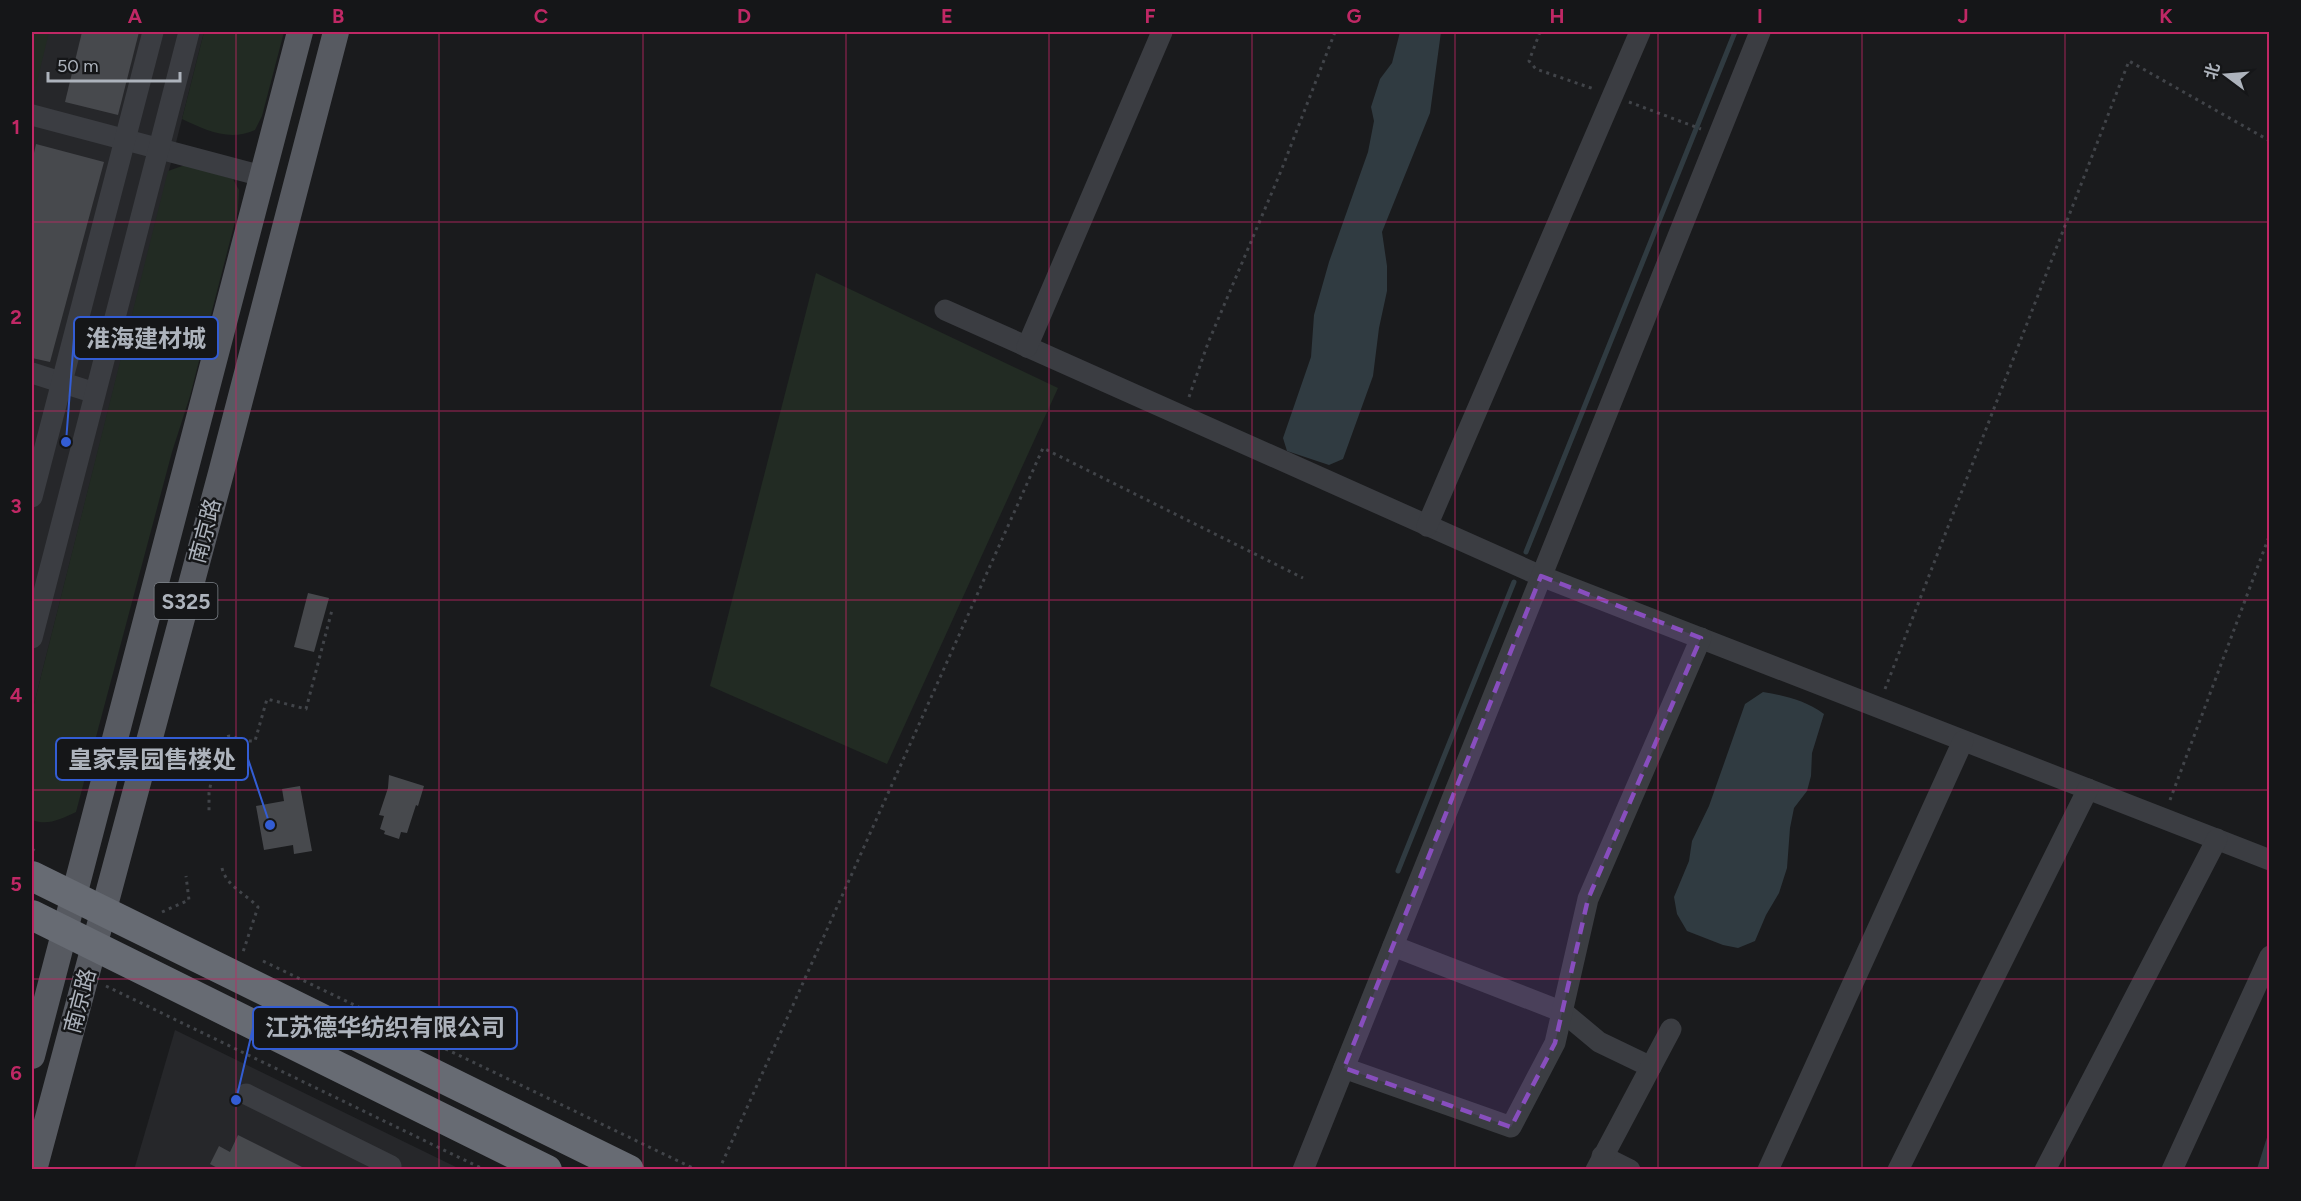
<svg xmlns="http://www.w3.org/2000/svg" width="2301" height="1201" font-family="Figtree,'Noto Sans SC',sans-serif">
<rect width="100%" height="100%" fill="#1a1b1d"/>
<g fill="#26272a">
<path d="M32,32H204L32,712Z"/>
<path d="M175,1030L460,1169L134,1170Z"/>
</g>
<g fill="#222b23">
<path d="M32,32H49L36,86L32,88Z"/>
<path d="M204,32H284L262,116L255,130C229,142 206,130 182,119Z"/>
<path d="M185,165L233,179L239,190L238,210L190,396L172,452L76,812C61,819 48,826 32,820V712L168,171Z"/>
<path d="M816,273L1058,388L887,764L710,686Z"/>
</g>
<g fill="#303b41">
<path d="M1400,32H1441L1430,113L1382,232L1387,266V291L1379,328L1373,376L1343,459L1329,465L1287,451L1283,438L1311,357L1314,315L1329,262L1368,152L1374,121L1371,107L1380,79L1392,63Z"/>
<path d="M1763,692C1786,696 1804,700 1824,714L1812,753L1811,776L1807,791L1794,808L1790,828L1787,868L1779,893L1766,915L1755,941L1738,948L1723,945L1687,931L1677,914L1674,897L1689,861L1692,841L1709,806L1745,704Z"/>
<path d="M2269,1131V1169H2257Z"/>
</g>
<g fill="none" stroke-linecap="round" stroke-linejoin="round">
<g stroke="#303b41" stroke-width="5">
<path d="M1526,552L1735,32"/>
<path d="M1398,871L1514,582"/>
</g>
</g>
<g fill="#47494d">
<path d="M82,32H139L118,115L65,102Z"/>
<path d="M36,144L104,162L50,362L32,358V162Z"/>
<path d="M308,593L329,598L314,652L294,647Z"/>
<path d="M389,775L424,786L418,806L416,805L407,833L401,832L399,839L384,834L385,831L380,829L384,816L379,815L388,788Z"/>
<path d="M300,786L312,851L294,854L293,845L264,850L256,806L284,801L282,789Z"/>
<path d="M238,1135L308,1170H221L210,1164L219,1146L230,1152Z"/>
</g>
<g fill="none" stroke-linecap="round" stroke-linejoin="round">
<g stroke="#414449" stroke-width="3" stroke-dasharray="3 4.5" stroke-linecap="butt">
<path d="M1540,32L1529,61L1536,69L1594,89"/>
<path d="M1629,102L1701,129"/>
<path d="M1189,397L1208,343L1281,171L1335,32"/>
<path d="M1885,689L2129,61L2270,141"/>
<path d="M171,741L212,753L214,767L209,793V812"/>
<path d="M212,753C234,723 227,742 255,741L267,699L306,709L332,610"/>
<path d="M2170,800L2270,534"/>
<path d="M32,849L38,853"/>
<path d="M222,868C226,886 246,894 258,907L243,952"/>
<path d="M162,912L189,900L186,876"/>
<path d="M263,961L697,1170"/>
<path d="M106,986L485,1170"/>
<path d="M719,1170L1043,448L1303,578"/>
</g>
<g stroke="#3b3d42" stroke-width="21">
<path d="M32,115L262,176"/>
<path d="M945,310L1541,576L2270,860"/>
<path d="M1027,347L1162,32"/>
<path d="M32,373L95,393"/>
<path d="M32,497L153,32"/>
<path d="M1427,526L1640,32"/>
<path d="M32,638L189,32"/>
<path d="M1393,946L1563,1012L1599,1042L1651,1067"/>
<path d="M1344,1068L1511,1127L1555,1043L1588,899L1701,638"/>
<path d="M246,1094L391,1166"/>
<path d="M1602,1156L1630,1170"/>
<path d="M1303,1170L1760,32"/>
<path d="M1596,1170L1671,1029"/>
<path d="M1768,1170L1963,741"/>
<path d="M1898,1170L2088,789"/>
<path d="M2045,1170L2217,839"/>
<path d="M2172,1170L2270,956"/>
</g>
<g stroke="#575a61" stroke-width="26">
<path d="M32,1056L300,32"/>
<path d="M34,1170L221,473L336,32"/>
</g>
<g stroke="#676b73" stroke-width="30">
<path d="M32,876L629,1170"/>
<path d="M32,915L547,1170"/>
</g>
</g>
<path fill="#884ebe" fill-opacity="0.2" stroke="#884ebe" stroke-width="4.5" stroke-dasharray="12 8" stroke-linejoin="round" d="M1541,576L1701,638L1588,899L1555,1043L1511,1127L1344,1068Z"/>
<path fill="none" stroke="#c02865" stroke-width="1.5" stroke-opacity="0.55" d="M236,32V1170M439,32V1170M643,32V1170M846,32V1170M1049,32V1170M1252,32V1170M1455,32V1170M1658,32V1170M1862,32V1170M2065,32V1170M32,222H2270M32,411H2270M32,600H2270M32,790H2270M32,979H2270"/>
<g text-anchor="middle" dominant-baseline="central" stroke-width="5" stroke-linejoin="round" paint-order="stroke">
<rect fill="#151618" stroke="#7f848b" stroke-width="1.5" x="154.5" y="583" width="63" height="36" rx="4.5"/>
<g font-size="21" font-weight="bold" fill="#adb3bc">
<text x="186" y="601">S325</text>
</g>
<g font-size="22" fill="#adb3bc" stroke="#151618">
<text transform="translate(205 531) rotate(-75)">南京路</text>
<text transform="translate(80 1001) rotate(-75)">南京路</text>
</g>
</g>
<path fill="none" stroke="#335dd4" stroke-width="2" d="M66 442L74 338M270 825L248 759M236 1100L253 1028"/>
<g fill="#335dd4" stroke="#151618" stroke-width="2">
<circle cx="66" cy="442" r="6"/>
<circle cx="270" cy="825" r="6"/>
<circle cx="236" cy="1100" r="6"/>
</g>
<g fill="#151618" stroke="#335dd4" stroke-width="2">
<rect x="74" y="317" width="144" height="42" rx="6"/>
<rect x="56" y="738" width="192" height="42" rx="6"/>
<rect x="253" y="1007" width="264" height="42" rx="6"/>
</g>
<g font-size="24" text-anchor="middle" font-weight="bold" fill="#adb3bc">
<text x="146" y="347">淮海建材城</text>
<text x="152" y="768">皇家景园售楼处</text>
<text x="385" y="1036">江苏德华纺织有限公司</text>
</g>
<rect width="2301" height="1201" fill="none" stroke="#151618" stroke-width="66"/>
<g transform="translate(2226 75) rotate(286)" stroke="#151618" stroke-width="4.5" paint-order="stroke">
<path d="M0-4.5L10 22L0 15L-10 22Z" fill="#adb3bc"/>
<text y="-9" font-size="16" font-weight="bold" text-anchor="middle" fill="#adb3bc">北</text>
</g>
<path d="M48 72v9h132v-9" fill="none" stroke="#adb3bc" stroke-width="3"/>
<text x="57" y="72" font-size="18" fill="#adb3bc" stroke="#151618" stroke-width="4.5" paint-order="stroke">50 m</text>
<rect x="33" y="33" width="2235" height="1135" fill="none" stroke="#c02865" stroke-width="2"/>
<g font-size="20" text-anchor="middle" font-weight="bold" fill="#c02865">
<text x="135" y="23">A</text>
<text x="338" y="23">B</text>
<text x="541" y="23">C</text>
<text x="744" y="23">D</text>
<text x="947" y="23">E</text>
<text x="1150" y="23">F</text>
<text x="1354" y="23">G</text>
<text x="1557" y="23">H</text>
<text x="1760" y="23">I</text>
<text x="1963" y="23">J</text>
<text x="2166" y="23">K</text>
<text x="16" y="134">1</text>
<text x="16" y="324">2</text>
<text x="16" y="513">3</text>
<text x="16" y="702">4</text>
<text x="16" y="891">5</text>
<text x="16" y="1080">6</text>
</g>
</svg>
